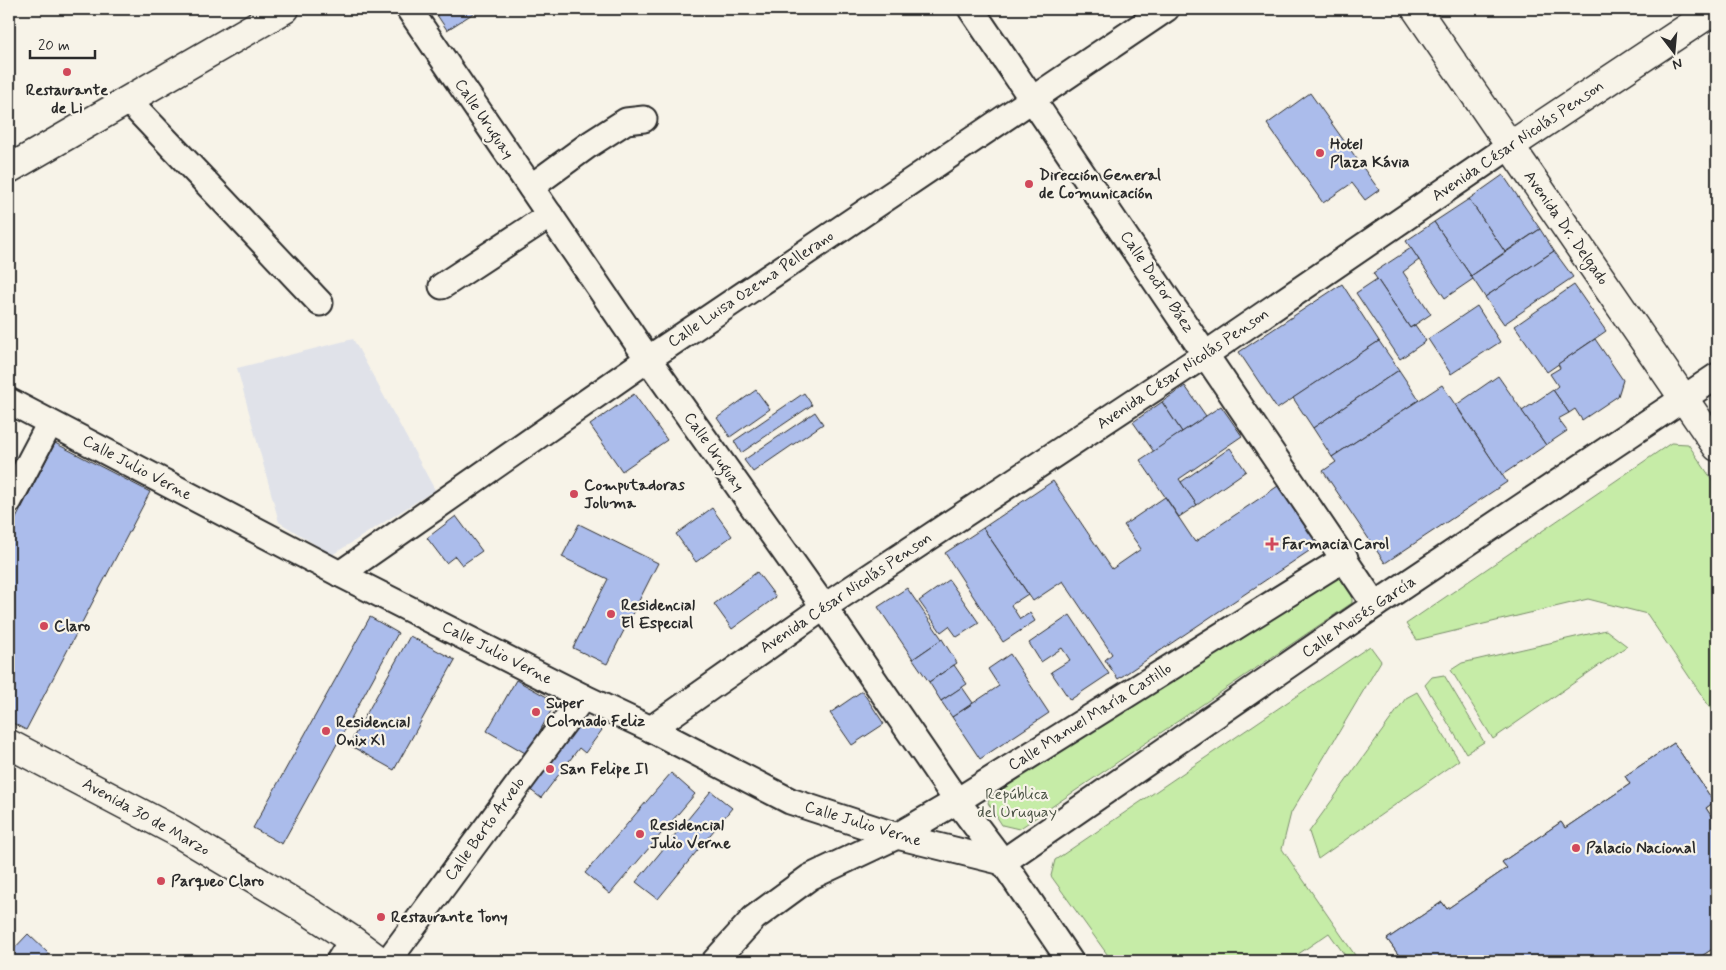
<svg xmlns="http://www.w3.org/2000/svg" width="1726" height="970" font-family="Mynerve,sans-serif">
<rect width="100%" height="100%" fill="#f7f3e8"/>
<filter id="ink" filterUnits="userSpaceOnUse"><feTurbulence type="fractalNoise" baseFrequency=".02" numOctaves="2"/><feDisplacementMap in="SourceGraphic" scale="10" xChannelSelector="R" yChannelSelector="G"/><feConvolveMatrix kernelMatrix="1 2 1 2 8 2 1 2 1" color-interpolation-filters="sRGB"/></filter>
<g filter="url(#ink)">
<path fill="#e0e2e9" d="M353,339L435,490L332,555L279,522L237,368Z"/>
<g fill="#c6eca7" stroke="#788c69">
<path d="M1671,443L1688,444L1717,487V718L1647,614L1588,599L1417,640L1406,624Z"/>
<path d="M1340,575L1352,594V603L1019,829L1002,825L988,803L991,793Z"/>
<path d="M1606,630L1627,646L1493,739L1451,670L1462,663Z"/>
<path d="M1370,646L1381,661L1291,813L1282,849L1359,961H1349L1329,933L1294,957L1296,961H1112L1051,876L1055,860Z"/>
<path d="M1444,675L1484,742L1466,753L1425,685L1432,677Z"/>
<path d="M1417,692L1459,760L1318,859L1309,832L1406,698Z"/>
</g>
<g fill="#abbceb" stroke="#2b2b2b" fill-rule="evenodd">
<path d="M433,9H480L447,30Z"/>
<path d="M1310,93L1379,190L1365,200L1352,183L1323,203L1267,124Z"/>
<path d="M1503,175L1540,229L1505,252L1469,199Z"/>
<path d="M1469,199L1505,252L1471,276L1434,222Z"/>
<path d="M1434,222L1473,279L1445,298L1406,241Z"/>
<path d="M1540,229L1554,251L1485,297L1471,276Z"/>
<path d="M1411,248L1419,260L1403,272L1431,314L1410,328L1373,273Z"/>
<path d="M1554,251L1573,277L1504,324L1485,297Z"/>
<path d="M1377,279L1410,328L1415,325L1426,341L1400,359L1356,293Z"/>
<path d="M1342,284L1379,341L1277,409L1239,352Z"/>
<path d="M1574,285L1606,331L1547,372L1515,326Z"/>
<path d="M1477,306L1500,342L1451,374L1428,339Z"/>
<path d="M1595,339L1623,380L1618,396L1582,420L1575,409L1569,413L1553,390L1558,386L1550,374L1560,368L1558,364Z"/>
<path d="M1379,341L1399,370L1313,428L1293,398Z"/>
<path d="M1399,370L1419,400L1332,457L1313,428Z"/>
<path d="M1498,376L1546,445L1502,475L1456,405Z"/>
<path d="M1442,385L1507,482L1385,563L1323,471L1336,462L1332,457Z"/>
<path d="M1185,386L1206,416L1182,432L1162,402Z"/>
<path d="M756,390L770,409L730,437L717,418Z"/>
<path d="M1553,390L1569,413L1558,419L1567,431L1546,445L1522,411Z"/>
<path d="M804,393L812,405L741,453L734,441Z"/>
<path d="M634,394L667,440L622,471L590,425Z"/>
<path d="M1162,402L1182,432L1154,452L1133,422Z"/>
<path d="M1221,406L1242,436L1179,479L1197,505L1179,517L1140,460Z"/>
<path d="M815,412L823,424L753,472L744,460Z"/>
<path d="M55,443L150,492L26,730L9,721V532Z"/>
<path d="M1230,448L1246,471L1197,505L1181,482Z"/>
<path d="M1053,481L1112,569L1141,549L1124,525L1165,497L1195,542L1278,486L1318,545L1118,679L1105,660L1112,654L1063,581L1033,601L983,528Z"/>
<path d="M712,508L732,536L696,562L676,534Z"/>
<path d="M456,516L482,551L462,565L455,556L446,563L427,538Z"/>
<path d="M579,524L658,563L607,664L573,648L608,579L562,557Z"/>
<path d="M983,528L1028,594L1011,605L1020,619L1030,613L1035,621L1003,642L945,553Z"/>
<path d="M757,572L776,597L732,629L714,604Z"/>
<path d="M949,580L979,623L957,637L949,626L941,632L919,601Z"/>
<path d="M907,588L942,639L913,659L878,607Z"/>
<path d="M1070,615L1109,674L1070,700L1051,672L1070,660L1062,648L1041,662L1029,643Z"/>
<path d="M370,617L398,633L282,844L253,828Z"/>
<path d="M410,636L455,660L394,770L349,745Z"/>
<path d="M942,639L957,663L929,682L913,659Z"/>
<path d="M1010,654L1049,713L980,759L952,717L999,686L988,669Z"/>
<path d="M954,665L967,684L941,701L929,682Z"/>
<path d="M516,680L556,702L527,754L487,731Z"/>
<path d="M962,687L973,703L952,717L941,701Z"/>
<path d="M862,691L884,724L852,745L830,713Z"/>
<path d="M579,713L602,730L585,753L579,748L541,798L524,785Z"/>
<path d="M1674,743L1714,802L1706,808L1717,825V946L1694,961H1569L1573,959L1543,914L1482,954L1487,961H1403L1387,939L1442,902L1447,909L1507,868L1502,862L1561,822L1565,828L1630,784L1625,776ZM1651,834L1683,883L1625,921L1592,872Z"/>
<path d="M1674,743L1714,802L1706,808L1717,825V946L1694,961H1403L1387,939L1442,902L1447,909L1507,868L1502,862L1561,822L1565,828L1630,784L1625,776Z"/>
<path d="M671,773L695,794L610,894L585,873Z"/>
<path d="M711,791L732,808L658,899L636,882Z"/>
<path d="M28,934L49,954L42,961H9V954Z"/>
</g>
<g fill="none" stroke-linecap="round" stroke-linejoin="round">
<defs>
<g id="minor">
<path d="M409,9L648,359L824,607L957,801L1003,862L1070,961"/>
<path d="M971,9L1375,605"/>
<path d="M128,100L320,303"/>
<path d="M531,187L587,146L626,121L644,119"/>
<path d="M442,286L550,215"/>
<path d="M9,401L340,574L583,697L651,729L790,801L897,836L1003,862"/>
<path d="M9,501L50,423"/>
<path d="M340,574L648,359L1166,9"/>
<path d="M651,729L824,607L1206,354L1510,146"/>
<path d="M1003,862L1375,605L1717,376"/>
<path d="M339,961L352,940"/>
<path d="M388,961L583,697"/>
<path d="M715,961L754,918L810,877L897,836L957,801L1345,558"/>
</g>
<g id="major">
<path d="M1416,9L1717,447"/>
<path d="M1510,146L1716,9"/>
<path d="M9,169L285,9"/>
<path d="M9,744L173,830L308,911L352,940L380,961"/>
</g>
</defs>
<use href="#minor" stroke="#2b2b2b" stroke-width="29"/>
<use href="#major" stroke="#2b2b2b" stroke-width="31"/>
<use href="#minor" stroke="#f7f3e8" stroke-width="25"/>
<use href="#major" stroke="#f7f3e8" stroke-width="28"/>
</g>
</g>
<g fill="#d1495b" stroke="#f7f3e8" stroke-width="2">
<circle cx="67" cy="72" r="5"/>
<circle cx="1320" cy="153" r="5"/>
<circle cx="1029" cy="184" r="5"/>
<circle cx="574" cy="494" r="5"/>
<path d="M1269.5 536.5h5v5h5v5h-5v5h-5v-5h-5v-5h5z"/>
<circle cx="611" cy="614" r="5"/>
<circle cx="44" cy="626" r="5"/>
<circle cx="536" cy="712" r="5"/>
<circle cx="326" cy="731" r="5"/>
<circle cx="550" cy="769" r="5"/>
<circle cx="640" cy="834" r="5"/>
<circle cx="1576" cy="848" r="5"/>
<circle cx="161" cy="881" r="5"/>
<circle cx="381" cy="917" r="5"/>
</g>
<g text-anchor="middle" dominant-baseline="central" stroke-width="4.5" stroke-linejoin="round" paint-order="stroke">
<g font-size="16" font-weight="bold" fill="#2b2b2b" stroke="#f7f3e8" text-anchor="start">
<text x="67" y="90" text-anchor="middle">Restaurante<tspan x="67" dy="18">de Li</tspan></text>
<text x="1330" y="144">Hotel<tspan x="1330" dy="18">Plaza Kávia</tspan></text>
<text x="1039" y="175">Dirección General<tspan x="1039" dy="18">de Comunicación</tspan></text>
<text x="584" y="485">Computadoras<tspan x="584" dy="18">Joluma</tspan></text>
<text x="1282" y="544">Farmacia Carol</text>
<text x="621" y="605">Residencial<tspan x="621" dy="18">El Especial</tspan></text>
<text x="54" y="626">Claro</text>
<text x="546" y="703">Super<tspan x="546" dy="18">Colmado Feliz</tspan></text>
<text x="336" y="722">Residencial<tspan x="336" dy="18">Onix XI</tspan></text>
<text x="560" y="769">San Felipe II</text>
<text x="650" y="825">Residencial<tspan x="650" dy="18">Julio Verne</tspan></text>
<text x="1586" y="848">Palacio Nacional</text>
<text x="171" y="881">Parqueo Claro</text>
<text x="391" y="917">Restaurante Tony</text>
</g>
<g font-size="16" fill="#2b2b2b" stroke="#f7f3e8">
<text transform="translate(484 119) rotate(56)">Calle Uruguay</text>
<text transform="translate(1518 141) rotate(-34)">Avenida César Nicolás Penson</text>
<text transform="translate(1566 228) rotate(55)">Avenida Dr. Delgado</text>
<text transform="translate(1157 282) rotate(56)">Calle Doctor Báez</text>
<text transform="translate(751 289) rotate(-34)">Calle Luisa Ozema Pellerano</text>
<text transform="translate(1183 369) rotate(-34)">Avenida César Nicolás Penson</text>
<text transform="translate(714 452) rotate(55)">Calle Uruguay</text>
<text transform="translate(137 468) rotate(28)">Calle Julio Verne</text>
<text transform="translate(846 593) rotate(-34)">Avenida César Nicolás Penson</text>
<text transform="translate(1359 617) rotate(-34)">Calle Moisés García</text>
<text transform="translate(497 653) rotate(27)">Calle Julio Verne</text>
<text transform="translate(1090 717) rotate(-32)">Calle Manuel María Castillo</text>
<text transform="translate(146 817) rotate(29)">Avenida 30 de Marzo</text>
<text transform="translate(863 824) rotate(17)">Calle Julio Verne</text>
<text transform="translate(485 829) rotate(-54)">Calle Berto Arvelo</text>
</g>
<g font-size="16" fill="#4a5244" stroke="#f7f3e8">
<text x="1017" y="794">República<tspan x="1017" dy="18">del Uruguay</tspan></text>
</g>
</g>
<rect width="1726" height="970" fill="none" stroke="#f7f3e8" stroke-width="30"/>
<rect x="15" y="15" width="1696" height="940" fill="none" stroke="#2b2b2b" stroke-width="2" filter="url(#ink)"/>
<g transform="translate(1674 52) rotate(164)" stroke="#f7f3e8" stroke-width="4" paint-order="stroke">
<path d="M0-4L9 19L0 12L-9 19Z" fill="#2b2b2b"/>
<text y="-8" font-size="14" font-weight="bold" text-anchor="middle" fill="#2b2b2b">N</text>
</g>
<path d="M30 50v8h65v-8" fill="none" stroke="#2b2b2b" stroke-width="2.5"/>
<text x="38" y="50" font-size="15" fill="#2b2b2b" stroke="#f7f3e8" stroke-width="4" paint-order="stroke">20 m</text>
</svg>
